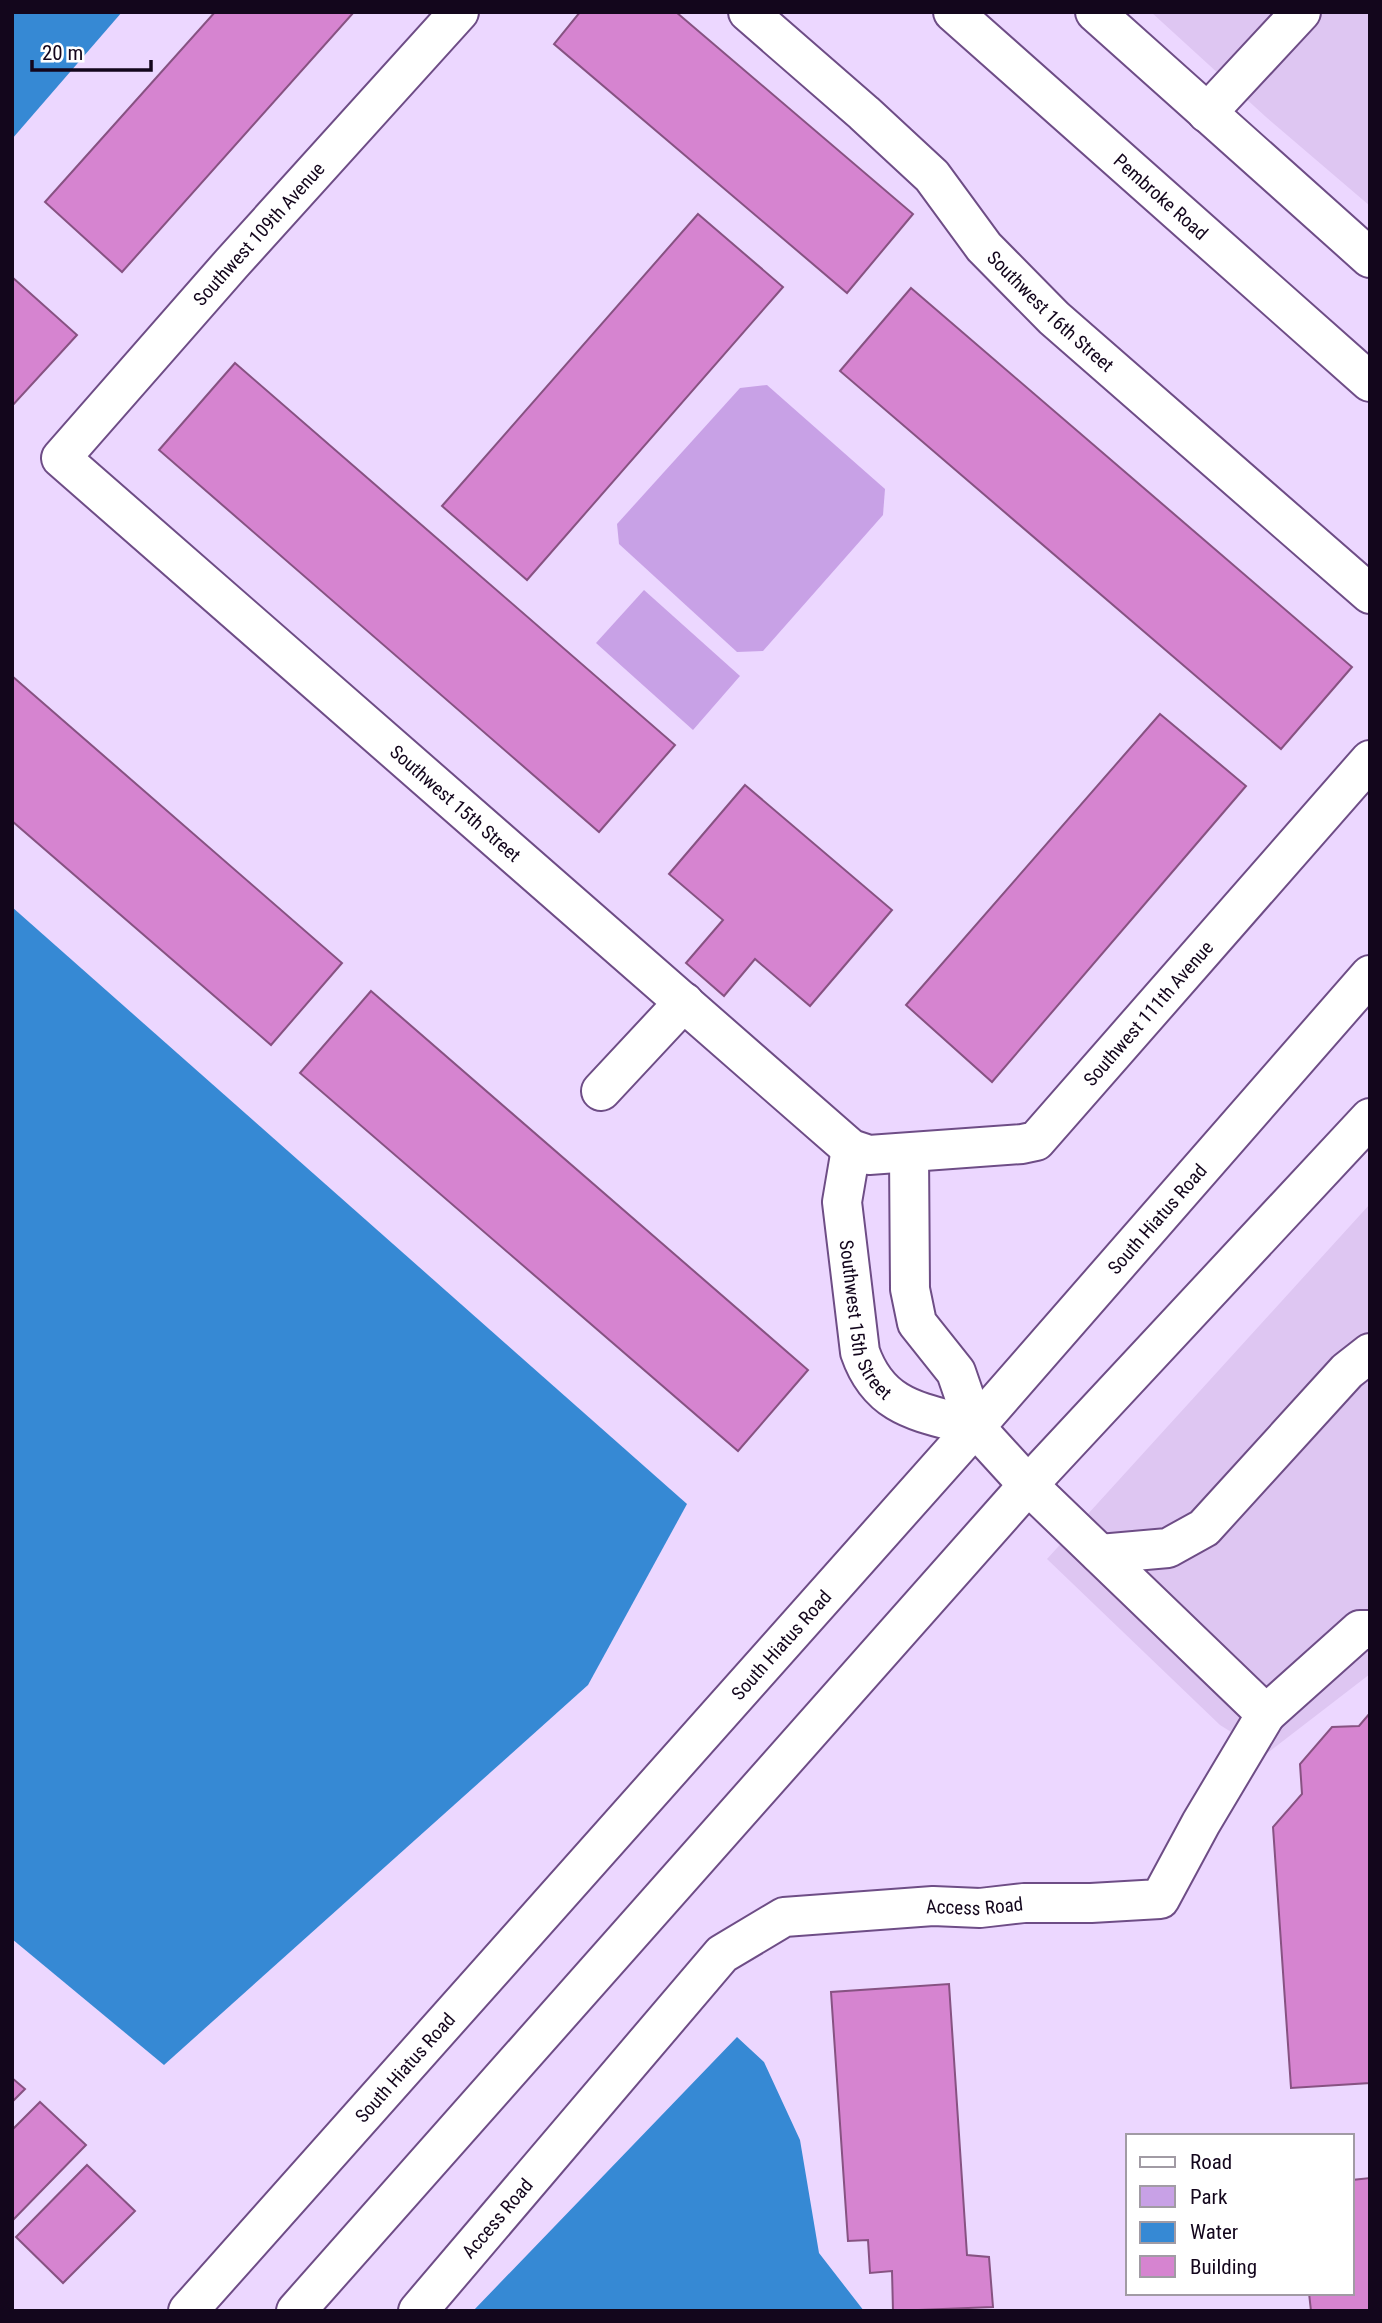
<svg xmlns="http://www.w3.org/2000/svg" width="1382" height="2323" font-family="'Roboto Condensed',sans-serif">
<rect width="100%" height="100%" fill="#ecd7ff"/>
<g fill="#dec6f2">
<path d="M1151,12H1370V206L1266,117Z"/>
<path d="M1370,1204V1674L1266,1754L1220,1725L1047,1559Z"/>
</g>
<g fill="#c8a1e6">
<path d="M767,385L885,489L883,515L763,651L737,652L619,544L617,524L740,388Z"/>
<path d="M644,590L740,676L693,730L596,643Z"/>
</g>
<g fill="#3689d4">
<path d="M12,12H122L12,139Z"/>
<path d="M12,907L687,1504L588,1685L164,2065L12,1939Z"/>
<path d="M737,2037L764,2062L800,2140L819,2253L864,2311H473Z"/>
</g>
<g fill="#d684d0" stroke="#875282" stroke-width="2">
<path d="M215,12H354L122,272L45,202Z"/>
<path d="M580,12H676L913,214L847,293L554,44Z"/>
<path d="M698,214L783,287L527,580L442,506Z"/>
<path d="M12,277L77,335L12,406Z"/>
<path d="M911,288L1352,667L1281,749L840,371Z"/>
<path d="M235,363L675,745L599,832L159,450Z"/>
<path d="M12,676L342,963L271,1045L12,821Z"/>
<path d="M1160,714L1246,786L992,1082L906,1005Z"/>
<path d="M745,785L892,910L810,1006L755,959L724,996L686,963L723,920L669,874Z"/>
<path d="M371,991L808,1370L738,1451L300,1073Z"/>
<path d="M1370,1713V2083L1291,2088L1273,1827L1302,1794L1300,1764L1332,1727L1359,1726Z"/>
<path d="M949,1984L967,2255L989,2257L993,2307L893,2311L892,2271L870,2273L868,2240L848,2241L831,1992Z"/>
<path d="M12,2078L25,2089L12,2102Z"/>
<path d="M40,2102L86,2145L12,2221V2130Z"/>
<path d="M87,2165L135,2211L63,2283L16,2237Z"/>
<path d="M1370,2178V2311H1311L1309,2293H1352V2180Z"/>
</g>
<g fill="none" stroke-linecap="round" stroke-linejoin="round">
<defs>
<g id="minor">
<path id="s1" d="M459,12L232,263L61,458L851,1149L869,1155L1022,1144L1036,1141L1370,760"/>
<path id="s2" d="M748,12L864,113L932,176L984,247L1054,318L1370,594"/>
<path d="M1207,113L1301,12"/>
<path d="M601,1091L684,1002"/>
<path id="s3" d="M851,1149L842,1202L860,1352C880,1410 922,1412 975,1427"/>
<path d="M1100,1554L1168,1548L1204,1528L1347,1371L1370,1353"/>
<path d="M1266,1714L1360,1630H1370"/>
<path id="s4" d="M418,2311L722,1954L784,1917L933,1906L980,1908L1024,1903H1091L1160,1899L1201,1823L1266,1714L1028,1485L975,1427L956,1372L917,1323L910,1289L909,1153"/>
</g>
<g id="major">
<path id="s5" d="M953,12L1370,382"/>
<path d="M1095,12L1370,258"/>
<path id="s6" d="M188,2311L975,1427L1370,975"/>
<path d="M296,2311L1028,1485L1370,1118"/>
</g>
</defs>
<use href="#minor" stroke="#6e4d86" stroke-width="42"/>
<use href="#major" stroke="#6e4d86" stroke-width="42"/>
<use href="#minor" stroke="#fff" stroke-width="38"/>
<use href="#major" stroke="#fff" stroke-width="38"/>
</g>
<g text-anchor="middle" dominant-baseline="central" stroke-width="5" stroke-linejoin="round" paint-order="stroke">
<g font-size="19" fill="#13061c" stroke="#fff">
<text stroke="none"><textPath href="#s5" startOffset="278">Pembroke Road</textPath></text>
<text transform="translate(259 234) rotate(-48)">Southwest 109th Avenue</text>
<text stroke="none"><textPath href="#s2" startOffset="427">Southwest 16th Street</textPath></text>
<text stroke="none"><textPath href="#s1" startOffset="1122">Southwest 15th Street</textPath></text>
<text stroke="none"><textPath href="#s1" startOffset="2004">Southwest 111th Avenue</textPath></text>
<text stroke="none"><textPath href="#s6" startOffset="1460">South Hiatus Road</textPath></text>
<text stroke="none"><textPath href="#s3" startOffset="175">Southwest 15th Street</textPath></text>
<text stroke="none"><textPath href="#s6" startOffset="892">South Hiatus Road</textPath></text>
<text stroke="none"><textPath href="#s4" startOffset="732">Access Road</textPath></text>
<text stroke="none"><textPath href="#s6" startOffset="326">South Hiatus Road</textPath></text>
<text stroke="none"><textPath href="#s4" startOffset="122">Access Road</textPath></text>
</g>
</g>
<rect width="1382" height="2323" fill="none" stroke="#13061c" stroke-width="28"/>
<rect x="1126" y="2134" width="228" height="161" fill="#ffffff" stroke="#a19ba4" stroke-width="2"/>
<rect x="1140" y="2157" width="35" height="10" fill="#ffffff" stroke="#a19ba4" stroke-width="2"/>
<text x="1190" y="2169" font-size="21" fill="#13061c">Road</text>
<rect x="1140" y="2186" width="35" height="21" fill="#c8a1e6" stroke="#a19ba4" stroke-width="2"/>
<text x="1190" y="2204" font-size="21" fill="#13061c">Park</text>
<rect x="1140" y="2222" width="35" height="21" fill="#3689d4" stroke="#a19ba4" stroke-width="2"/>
<text x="1190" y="2239" font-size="21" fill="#13061c">Water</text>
<rect x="1140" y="2256" width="35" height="21" fill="#d684d0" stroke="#a19ba4" stroke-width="2"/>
<text x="1190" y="2274" font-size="21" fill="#13061c">Building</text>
<path d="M32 60v10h119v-10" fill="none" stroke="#13061c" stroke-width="3.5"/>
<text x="42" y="60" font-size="21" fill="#13061c" stroke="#ffffff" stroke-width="5" paint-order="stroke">20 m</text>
</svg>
